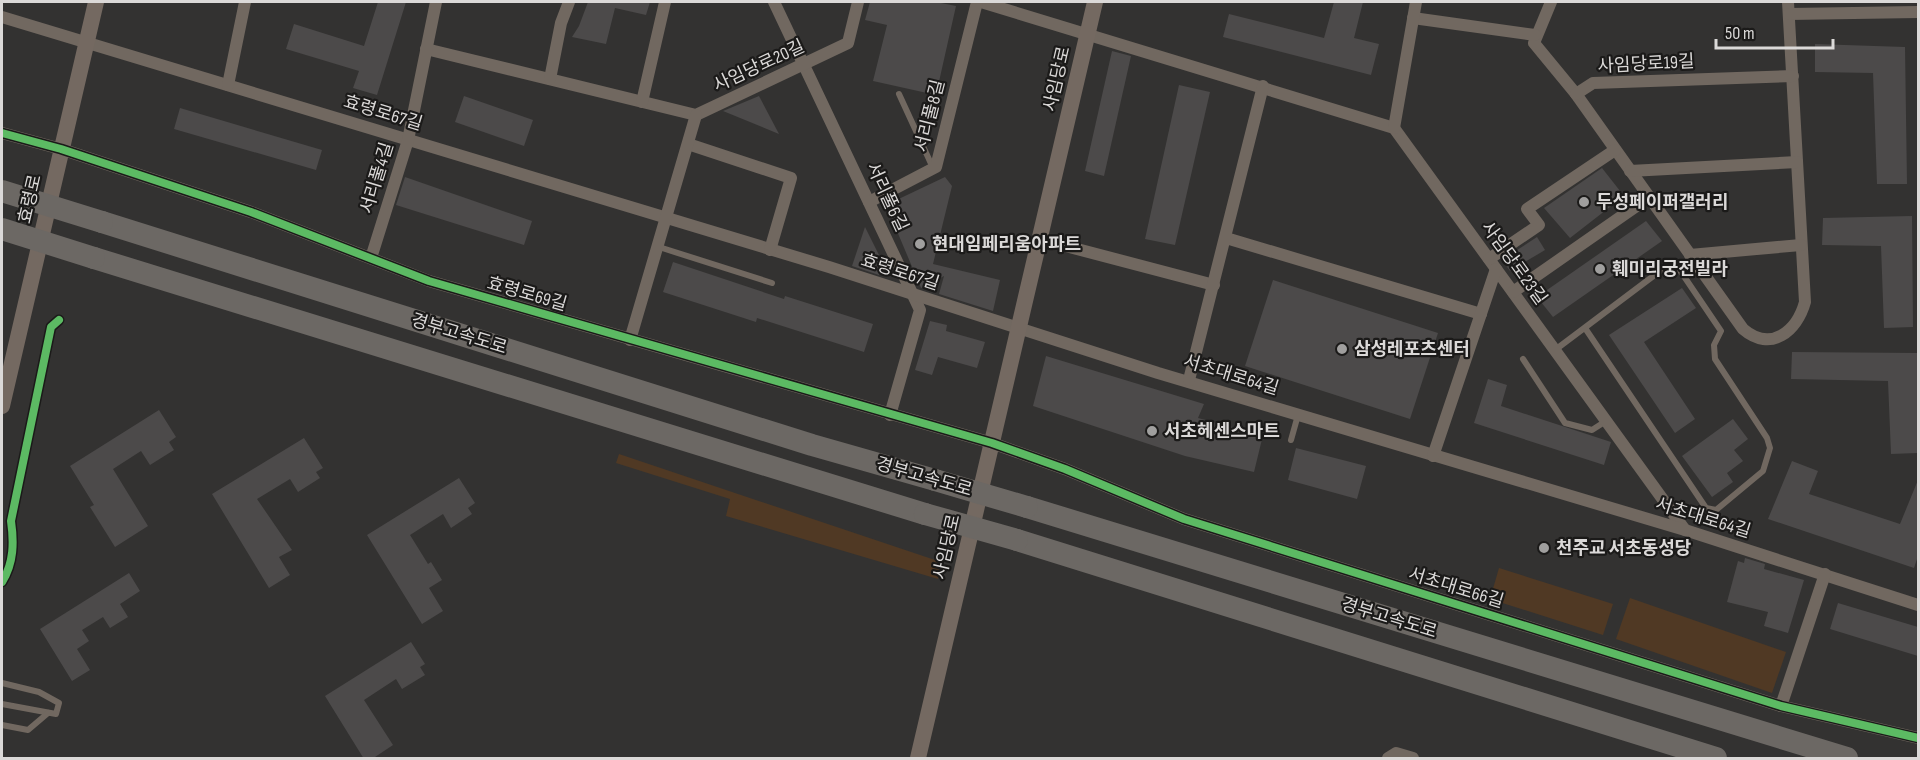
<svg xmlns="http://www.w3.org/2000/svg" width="1920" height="760" font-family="'Sofia Sans Condensed','Noto Sans KR',sans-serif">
<rect width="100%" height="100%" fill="#333231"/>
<g fill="#503924">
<path d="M619,454L941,562L938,579L726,516L730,499L616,463Z"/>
<path d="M1499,568L1613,604L1603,635L1490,599Z"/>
<path d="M1630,598L1786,652L1772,693L1616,639Z"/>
</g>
<g fill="#4c4a4a">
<path d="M378,2H406L377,95L353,88L359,71L286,49L294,24L364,46Z"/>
<path d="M588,2H650L646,15L615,8L606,44L572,37L579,26Z"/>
<path d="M870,2H936L956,6L936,95L873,81L887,25L865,20Z"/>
<path d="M1334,2H1363L1354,38L1379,44L1371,75L1223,37L1229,14L1324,38Z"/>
<path d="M1815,44L1905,47L1907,184H1877L1873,73L1815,72Z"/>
<path d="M1112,51L1131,56L1104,176L1085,171Z"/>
<path d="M1179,85L1210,92L1175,245L1145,239Z"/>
<path d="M464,96L533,120L524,146L455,122Z"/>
<path d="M759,96L779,134L723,111Z"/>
<path d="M180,108L322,150L316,170L174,129Z"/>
<path d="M1602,168L1624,196L1570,238L1544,208Z"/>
<path d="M405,177L532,221L524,245L396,205Z"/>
<path d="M945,177L952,186L933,264L1000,280L993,311L939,294L944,276L921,288L886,205Z"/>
<path d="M1912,216L1913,327L1884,328L1881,246L1822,245L1823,218Z"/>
<path d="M1646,221L1662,241L1553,317L1537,297Z"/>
<path d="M865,227L884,265L879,275L852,266Z"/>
<path d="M1537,237L1545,250L1510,271L1502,260Z"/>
<path d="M673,262L784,299L785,296L873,324L864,352L757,318L756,322L663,292Z"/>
<path d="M1273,280L1438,333L1410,419L1245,366Z"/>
<path d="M1682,288L1696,308L1644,342L1695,419L1675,433L1609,335Z"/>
<path d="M930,321L947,325L946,331L985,342L977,368L938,357L932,375L915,370Z"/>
<path d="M1792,352L1917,353V453L1891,454L1888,381L1791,379Z"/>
<path d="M1046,356L1204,404L1198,418L1263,435L1254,472L1185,456L1033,406Z"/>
<path d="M1488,379L1507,385L1501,406L1611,442L1604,465L1474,423Z"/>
<path d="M159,410L176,437L169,442L174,450L150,465L141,451L113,469L148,526L115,547L90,507L94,505L70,466Z"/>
<path d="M1733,419L1748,439L1734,450L1743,461L1727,473L1733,482L1712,497L1682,456Z"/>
<path d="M304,438L323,468L316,472L320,478L298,492L290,479L257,499L292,550L279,557L290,575L269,588L212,494Z"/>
<path d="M1296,448L1366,466L1357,499L1288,480Z"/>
<path d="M1792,461L1818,471L1809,494L1900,524L1918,480V556L1914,568L1768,519Z"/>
<path d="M459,478L475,503L468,508L472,514L451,528L443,514L410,535L428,564L431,562L442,580L429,588L443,611L422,624L367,535Z"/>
<path d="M1745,558L1765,564L1764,569L1804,580L1788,633L1764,626L1768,612L1727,602L1738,561L1744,563Z"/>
<path d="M129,573L140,591L120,604L128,617L110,628L103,617L82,630L89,641L77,649L90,670L72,681L40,629Z"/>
<path d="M1838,603L1918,627V656L1830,629Z"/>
<path d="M411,642L425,664L420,667L425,675L402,689L396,679L364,700L393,745L372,759H364L325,696Z"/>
</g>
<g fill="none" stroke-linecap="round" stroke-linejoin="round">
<g stroke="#716860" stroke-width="6">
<path d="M899,94L933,168"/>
<path d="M659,247L772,283"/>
<path d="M1555,350L1668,265L1677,266L1721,331L1714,345L1715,359L1767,438L1770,448L1763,471L1716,510L1706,508L1585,328"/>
<path d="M1523,359L1565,423L1592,430L1606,421"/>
<path d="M1291,440L1298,415"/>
<path d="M2,683L39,692L59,703L56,714L2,704"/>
<path d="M2,725L28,730L48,713"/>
</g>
<g stroke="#716860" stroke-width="12">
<path d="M774,2L920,310L890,415"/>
<path d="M981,2L1394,128L1685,530"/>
<path d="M1551,2L1534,43L1576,94L1743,329C1771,353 1797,331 1805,302L1788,2"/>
<path d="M1789,14L1918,12"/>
<path d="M2,17L829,267L1158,373L1685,530L1918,605"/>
<path d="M1413,18L1535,35"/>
<path d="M426,49L696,115L848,43L858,2"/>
<path d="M550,79L561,23L569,2"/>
<path d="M228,85L245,2"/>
<path d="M1576,94L1593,83L1793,76"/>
<path d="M642,102L665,2"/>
<path d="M1394,128L1416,2"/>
<path d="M2,133L61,149L251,212L429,281L992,443L1065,469L1184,519L1781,706L1918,738"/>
<path d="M688,144L791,178L770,250"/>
<path d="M1630,171L1797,162"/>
<path d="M869,202L936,167L977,2"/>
<path d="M1226,238L1481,314"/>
<path d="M1039,239L1214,285"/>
<path d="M1690,255L1801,245"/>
<path d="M371,258L408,140L436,2"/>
<path d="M1489,259L1539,225L1527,209L1615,150"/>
<path d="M1513,292L1635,207"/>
<path d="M630,340L696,115"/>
<path d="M1189,380L1263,86"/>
<path d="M1433,456L1496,269"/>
<path d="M1781,706L1825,574"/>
<path d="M1388,758L1396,753L1413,758"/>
</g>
<g stroke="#746961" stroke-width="16">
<path d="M2,406L96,2"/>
<path d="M918,758L1095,2"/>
</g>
<g stroke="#6c6864" stroke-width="22">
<path d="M102,222L812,445L935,480"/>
<path d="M94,258L925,514"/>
<path d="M1027,507L1847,758"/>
<path d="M1017,540L1716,758"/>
</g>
<g stroke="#6c6864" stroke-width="22">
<path d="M2,191L102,222"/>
<path d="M2,229L94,258"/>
<path d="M935,480L1027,507"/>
<path d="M925,514L1017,540"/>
</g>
<defs>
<g id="cycleway">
<path d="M2,133L61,149L251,212L429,281L992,443L1065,469L1184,519L1781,706L1918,738"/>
<path d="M2,582C14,563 14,542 11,521L51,327L59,320"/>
</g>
</defs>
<use href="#cycleway" stroke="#1b1a19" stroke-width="11"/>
<use href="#cycleway" stroke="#5cba63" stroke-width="8"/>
</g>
<g fill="#a09f9e" stroke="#1b1a19" stroke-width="2">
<circle cx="1584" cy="202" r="6"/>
<circle cx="920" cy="244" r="6"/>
<circle cx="1600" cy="269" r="6"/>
<circle cx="1342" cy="349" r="6"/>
<circle cx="1152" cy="431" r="6"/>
<circle cx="1544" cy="548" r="6"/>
</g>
<g text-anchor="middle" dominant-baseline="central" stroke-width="4.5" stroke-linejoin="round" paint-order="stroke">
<g font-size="18" fill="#dbd9d8" stroke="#1b1a19">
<text transform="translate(1646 64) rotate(-3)">사임당로19길</text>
<text transform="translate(759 66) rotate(-25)">사임당로20길</text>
<text transform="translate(1057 79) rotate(-77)">사임당로</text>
<text transform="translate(383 113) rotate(17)">효령로67길</text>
<text transform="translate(930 116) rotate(-76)">서리풀8길</text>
<text transform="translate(377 178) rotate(-73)">서리풀4길</text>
<text transform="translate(887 197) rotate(65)">서리풀6길</text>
<text transform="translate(30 199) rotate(-77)">효령로</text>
<text transform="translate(1514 263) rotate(54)">사임당로23길</text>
<text transform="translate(900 272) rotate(18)">효령로67길</text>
<text transform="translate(527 294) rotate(16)">효령로69길</text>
<text transform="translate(459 334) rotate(17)">경부고속도로</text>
<text transform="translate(1231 375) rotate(17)">서초대로64길</text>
<text transform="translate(924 477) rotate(16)">경부고속도로</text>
<text transform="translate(1703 518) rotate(17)">서초대로64길</text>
<text transform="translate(947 547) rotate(-77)">사임당로</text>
<text transform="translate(1456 588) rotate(17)">서초대로66길</text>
<text transform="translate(1389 618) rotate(17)">경부고속도로</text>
</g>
<g font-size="18" font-weight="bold" fill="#dbd9d8" stroke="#1b1a19" text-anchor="start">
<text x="1596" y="202">두성페이퍼갤러리</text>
<text x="932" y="244">현대임페리움아파트</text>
<text x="1612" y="269">훼미리궁전빌라</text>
<text x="1354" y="349">삼성레포츠센터</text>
<text x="1164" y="431">서초헤센스마트</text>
<text x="1556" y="548">천주교 서초동성당</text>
</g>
</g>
<rect width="1920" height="760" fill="none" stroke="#dbd9d8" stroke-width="6"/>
<path d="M1716 39v9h117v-9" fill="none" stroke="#dbd9d8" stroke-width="3"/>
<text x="1725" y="39" font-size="18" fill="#dbd9d8" stroke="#1b1a19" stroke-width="4.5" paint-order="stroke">50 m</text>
</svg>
